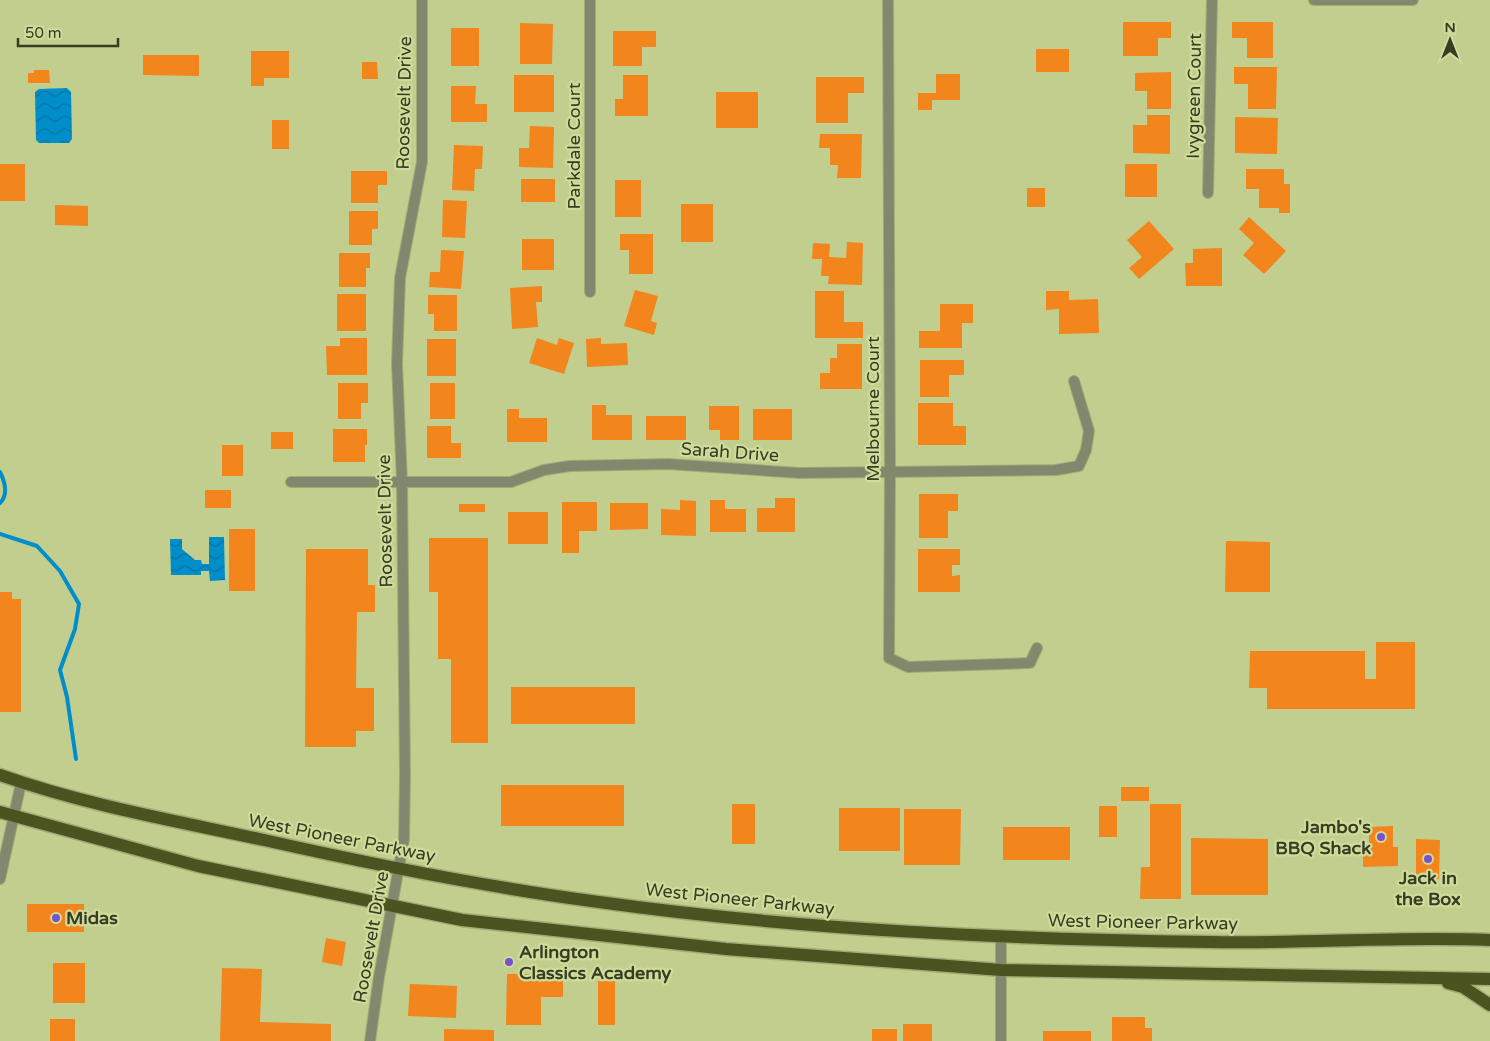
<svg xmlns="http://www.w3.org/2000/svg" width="1490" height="1041" font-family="'Varela Round',sans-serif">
<defs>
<pattern id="water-waves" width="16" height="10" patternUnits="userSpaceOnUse" patternTransform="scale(1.25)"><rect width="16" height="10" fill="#008eca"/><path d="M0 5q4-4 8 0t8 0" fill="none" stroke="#0375a4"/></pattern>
</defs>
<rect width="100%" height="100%" fill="#c2ce8e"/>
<g fill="url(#water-waves)">
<path d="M67,88L71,92L72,139L69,143H39L36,140L35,92L39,89Z"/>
<path d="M209,537H224L225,580L210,581L209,571H201V575H171L170,539H182V549L195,560H201L202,564H209Z"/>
</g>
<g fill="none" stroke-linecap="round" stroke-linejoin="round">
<g stroke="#008eca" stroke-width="4">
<path d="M0,472C5,482 9,494 0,503"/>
<path d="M0,534L37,546L60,571L79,604L75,629L60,670L67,697L76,759"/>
</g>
</g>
<g fill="#f2851c">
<path d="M1123,22H1171V38H1158V56H1123Z"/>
<path d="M1232,22H1273V58H1247V38H1232Z"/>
<path d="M520,23L553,24L552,64H520Z"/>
<rect x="451" y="28" width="28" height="38"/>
<path d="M613,31H656V47H642V66H613Z"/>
<rect x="1036" y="49" width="33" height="23"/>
<path d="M251,51H289V78H264V86H251Z"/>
<path d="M143,55H199V76L143,75Z"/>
<path d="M362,62H377L378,79H362Z"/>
<path d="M1234,67H1277L1276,109H1248V84H1234Z"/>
<path d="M34,70H49L50,83H28V73H34Z"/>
<path d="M1171,72V109H1147V91H1135V73Z"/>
<path d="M936,74H960V100H932V110H918V93H936Z"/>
<rect x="514" y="75" width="40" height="37"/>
<path d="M623,75H648V116H615V99H623Z"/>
<path d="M816,77H864V93H848V123H816Z"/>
<path d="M451,86H476L475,104H487V122H451Z"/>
<rect x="716" y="92" width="42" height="36"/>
<path d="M1147,115H1170V154L1133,153V125H1147Z"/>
<path d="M1235,117L1278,118L1277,154L1235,153Z"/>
<rect x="272" y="120" width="17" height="29"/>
<path d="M530,126L554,127L553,168L519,167V148H529Z"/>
<path d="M820,134H862L861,178H837L838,165H830V148H819Z"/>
<path d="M454,145L483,146L482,169H475L474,191L452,190Z"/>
<rect x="0" y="164" width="25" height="37"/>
<rect x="1125" y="164" width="32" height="33"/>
<path d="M1246,169H1284V184H1290V213H1279V208H1259V189H1246Z"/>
<path d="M351,171H387V185H378V203H351Z"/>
<rect x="521" y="179" width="34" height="23"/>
<rect x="615" y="180" width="26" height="37"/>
<rect x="1027" y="188" width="18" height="19"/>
<path d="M443,200L467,201L465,238L442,237Z"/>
<rect x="681" y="204" width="32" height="38"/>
<path d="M55,205L88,206V226L55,225Z"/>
<path d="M349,211H378V229H372V245H349Z"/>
<path d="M1249,217L1286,251L1264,274L1243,255L1254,243L1239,229Z"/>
<path d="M1149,221L1174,249L1139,279L1129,268L1142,257L1127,240Z"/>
<path d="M620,234H653V274H629V250H620Z"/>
<rect x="522" y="239" width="32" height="31"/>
<path d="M847,242L863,243L862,285L828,284L829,276H821L822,259H812L813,243L830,244L829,257L846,258Z"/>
<path d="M1222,248V286H1186L1185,263H1193V249Z"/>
<path d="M441,250L464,251L461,289L429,287L430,272H440Z"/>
<path d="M339,253H370V268H366V287H339Z"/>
<path d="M542,286V302H536L538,327L512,329L510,288Z"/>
<path d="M635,290L658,296L651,321L657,323L654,335L624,326Z"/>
<path d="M815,291H844V322H863V338H815Z"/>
<path d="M1046,291H1069V300L1098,299L1099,333L1059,334V309L1046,310Z"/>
<rect x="337" y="294" width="29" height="37"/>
<path d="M428,295H457V331H434V314H428Z"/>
<path d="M940,304H973V323H962V348H919V331H940Z"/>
<path d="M340,338H367V375H327L326,346H340Z"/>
<path d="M537,338L557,345L559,338L574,343L564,374L529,363Z"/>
<path d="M601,338V344L627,343L628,365L587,367L586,339Z"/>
<rect x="427" y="339" width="29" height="37"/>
<path d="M837,344H862V389H820V373H830V358H837Z"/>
<path d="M920,360H964V375H949V397H920Z"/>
<path d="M338,383H368V403H361V419H338Z"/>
<rect x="430" y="383" width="25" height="36"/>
<path d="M918,403H953V426H966V445H918Z"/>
<path d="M592,405H606V415H632V440H592Z"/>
<path d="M709,406H739V440H720V430H709Z"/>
<path d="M507,409H519V418H547V442H507Z"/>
<rect x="753" y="409" width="39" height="31"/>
<rect x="646" y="416" width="40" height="24"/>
<path d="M427,426H451V443H461V458H427Z"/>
<path d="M333,429H367V445H365V462H333Z"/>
<rect x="271" y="432" width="22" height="17"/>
<rect x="222" y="445" width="21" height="31"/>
<rect x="205" y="490" width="26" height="18"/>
<path d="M919,494H958V511H948V538H919Z"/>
<path d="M775,498H795V532H757V508H775Z"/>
<path d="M680,500L696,501V536L661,535V509L680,510Z"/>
<path d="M710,500H725V509H746V532H710Z"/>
<path d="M562,502H597V531H579V553H562Z"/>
<path d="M610,503H648V529L610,530Z"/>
<rect x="459" y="504" width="26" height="8"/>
<rect x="508" y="512" width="40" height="32"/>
<rect x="229" y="529" width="26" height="62"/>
<path d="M429,538H488V743H451V659H438V592H429Z"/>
<path d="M1226,541L1270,542V592H1225Z"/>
<path d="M306,549H368V585H375V612H357L356,688H374V731H356V747H305Z"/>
<path d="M918,549H960V565H952V576L960,575V592H918Z"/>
<path d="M0,592H12V599H21V712H0Z"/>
<path d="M1376,642H1415V709H1267V688H1249L1250,651H1365V679H1376Z"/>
<rect x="511" y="687" width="124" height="37"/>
<rect x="501" y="785" width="123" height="41"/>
<rect x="1121" y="787" width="28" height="14"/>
<rect x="732" y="804" width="23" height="40"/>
<path d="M1150,804H1181V899H1140L1141,867H1150Z"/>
<rect x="1099" y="806" width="18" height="31"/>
<rect x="839" y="808" width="61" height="43"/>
<path d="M904,809H961L960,865H904Z"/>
<path d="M1393,826V847H1398V866L1363,867V847H1369V827Z"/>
<rect x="1003" y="827" width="67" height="33"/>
<path d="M1191,838L1268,839V895H1191Z"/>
<path d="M1416,839L1440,840L1439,879L1416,878Z"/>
<rect x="27" y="904" width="57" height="28"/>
<path d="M326,938L346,942L342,966L322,962Z"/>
<rect x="53" y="963" width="32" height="40"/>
<path d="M222,968L262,969L260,1022L331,1024V1041H220Z"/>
<path d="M507,974H542V980L563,981V997H541V1025H506Z"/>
<rect x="598" y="981" width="17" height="44"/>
<path d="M410,984L457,986L456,1018L408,1016Z"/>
<path d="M1112,1017H1145V1028H1152V1041H1112Z"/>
<rect x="50" y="1019" width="25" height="22"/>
<rect x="903" y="1024" width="29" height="17"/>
<path d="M444,1029L494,1030V1041H444Z"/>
<rect x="872" y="1029" width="25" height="12"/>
<rect x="1043" y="1031" width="48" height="10"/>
</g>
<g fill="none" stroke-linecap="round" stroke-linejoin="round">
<defs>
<g id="minor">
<path d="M590,0V292"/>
<path d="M888,0L890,472L889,658L908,667L1030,663L1037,648"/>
<path d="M1208,193L1212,0"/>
<path d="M291,482H511L544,470L570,466L668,464L799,473L1056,470L1079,466L1086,450L1089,431L1074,381"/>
<path d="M0,879L21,783"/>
<path d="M1001,937V1041"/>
</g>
<g id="tertiary">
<path d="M1314,0H1413"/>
<path d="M370,1041L379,977L404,839L405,776L402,482L397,364L400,278L422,162V0"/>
</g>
<g id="primary">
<path d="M0,775C85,805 176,821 264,840C375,865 487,887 599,902C801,930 1006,939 1210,942C1303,944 1397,936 1490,940"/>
<path d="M0,812L198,866L462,920L726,949L1001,970L1490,979"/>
<path d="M1448,983L1463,987L1490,1005"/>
</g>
</defs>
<use href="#minor" stroke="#a1ab74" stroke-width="12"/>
<use href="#tertiary" stroke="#a1ab74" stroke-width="12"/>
<use href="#primary" stroke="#a1ab74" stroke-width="15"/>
<use href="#minor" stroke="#82886d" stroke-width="10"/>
<use href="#tertiary" stroke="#82886d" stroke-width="10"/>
<use href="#primary" stroke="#4b5321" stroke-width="12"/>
</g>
<g fill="#7c50c8" stroke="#cfdb9a" stroke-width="2">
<circle cx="1381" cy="837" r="5"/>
<circle cx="1428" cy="859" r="5"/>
<circle cx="56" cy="918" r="5"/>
<circle cx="509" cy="962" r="5"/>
</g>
<g text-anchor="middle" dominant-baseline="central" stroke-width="4.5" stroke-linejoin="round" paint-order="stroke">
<g font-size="18" fill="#373c22" stroke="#cfdb9a">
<text transform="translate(1194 96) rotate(-89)">Ivygreen Court</text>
<text transform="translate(404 103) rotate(-89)">Roosevelt Drive</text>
<text transform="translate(574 146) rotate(-90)">Parkdale Court</text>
<text transform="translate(873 409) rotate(-90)">Melbourne Court</text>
<text transform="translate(730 452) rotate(4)">Sarah Drive</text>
<text transform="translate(385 521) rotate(-91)">Roosevelt Drive</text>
<text transform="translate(342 838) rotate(11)">West Pioneer Parkway</text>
<text transform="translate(740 899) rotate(6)">West Pioneer Parkway</text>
<text transform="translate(1143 922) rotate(1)">West Pioneer Parkway</text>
<text transform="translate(371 937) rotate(-80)">Roosevelt Drive</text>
</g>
<g font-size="18" font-weight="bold" fill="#373c22" stroke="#cfdb9a" text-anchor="start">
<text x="1371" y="827" text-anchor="end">Jambo's<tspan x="1371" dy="21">BBQ Shack</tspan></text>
<text x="1428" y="878" text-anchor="middle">Jack in<tspan x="1428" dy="21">the Box</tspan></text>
<text x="66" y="918">Midas</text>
<text x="519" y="952">Arlington<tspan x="519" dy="21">Classics Academy</tspan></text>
</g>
</g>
<g transform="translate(1450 40)" stroke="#cfdb9a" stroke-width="4" paint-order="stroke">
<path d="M0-4L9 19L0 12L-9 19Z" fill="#373c22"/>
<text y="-8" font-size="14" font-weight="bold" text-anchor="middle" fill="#373c22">N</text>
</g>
<path d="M18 38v8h100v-8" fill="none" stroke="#373c22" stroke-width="2.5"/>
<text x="25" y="38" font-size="15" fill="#373c22" stroke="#cfdb9a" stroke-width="4" paint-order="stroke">50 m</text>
</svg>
